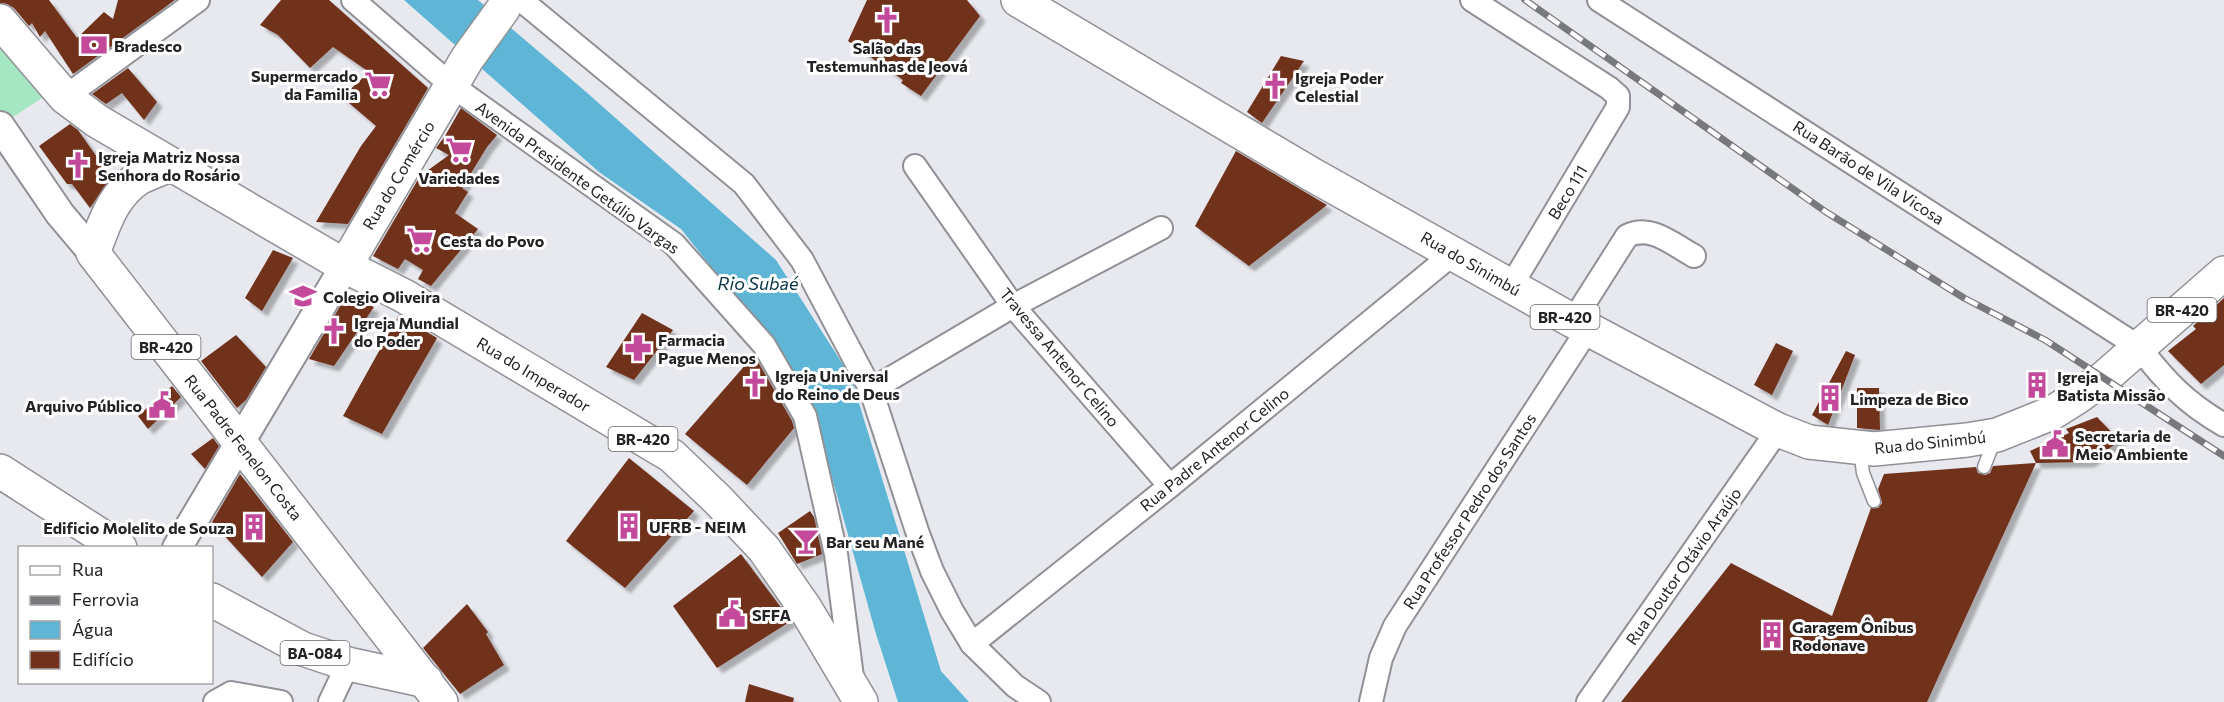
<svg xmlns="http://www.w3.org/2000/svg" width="2224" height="702" font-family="Commissioner,sans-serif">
<defs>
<filter id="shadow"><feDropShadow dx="5.5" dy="5.5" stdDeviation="1.5" flood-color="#0004"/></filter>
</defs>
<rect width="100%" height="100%" fill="#e7e9ef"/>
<path fill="#a6e7c3" d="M0,37L48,94L7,121L0,112Z"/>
<path fill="#5eb5d6" d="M404,0H478L585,91L776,260L851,377L941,671L969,702H898L876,634L831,474L797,375L681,229L599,172Z"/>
<g fill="#71311d" filter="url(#shadow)">
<path d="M0,0H49L77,38L104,12L113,19L118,0H175L73,74L45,31L40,37L32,23L29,26L14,8L7,4L0,3Z"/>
<path d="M281,0H329L428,88L348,224L316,222L361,146L376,126L342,97L369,72L333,47L310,68L278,35L260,25Z"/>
<path d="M867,0H967L980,16L921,96L901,83L903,80L848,41Z"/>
<path d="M1281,56L1304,61L1262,123L1247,112Z"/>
<path d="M128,68L157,102L144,120L122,93L106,104L92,94Z"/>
<path d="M461,108L497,135L487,147L462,188L468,192L455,213L478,229L431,286L418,279L423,270L405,259L398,269L373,256L420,176L449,155L436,148L445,136Z"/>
<path d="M70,124L78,130L111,177L90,208L72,184H67L39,146Z"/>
<path d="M1236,151L1327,205L1249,266L1195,226Z"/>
<path d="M273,250L293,258L262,311L245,298Z"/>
<path d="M346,296L374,307L334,366L309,359Z"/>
<path d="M2224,298V365L2201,384L2168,351L2196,329L2193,326Z"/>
<path d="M642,313L673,330L634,380L606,367Z"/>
<path d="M399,315L437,338L382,434L343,416Z"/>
<path d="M236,335L266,367L246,400L237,408L201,361Z"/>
<path d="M1776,343L1793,351L1772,395L1754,385Z"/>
<path d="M1846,351L1855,355L1828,425L1812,415Z"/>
<path d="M754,355L792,421L794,428L747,485L685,434Z"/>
<path d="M172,386L181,397L148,429L138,416Z"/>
<path d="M1857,388H1879L1880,430L1857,428Z"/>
<path d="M2097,417L2120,441L2089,462L2036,463L2030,451L2069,433L2066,429Z"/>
<path d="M213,438L219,446L205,469L191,454Z"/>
<path d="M629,458L694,511L625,588L566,541Z"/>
<path d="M2036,463L1927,702H1621L1731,563L1832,616L1871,508H1878L1882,503L1878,489L1884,474L1976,467L1978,473L1985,475L1990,473L1993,466Z"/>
<path d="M240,474L293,542L262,577L212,522Z"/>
<path d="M810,511L814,517L822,554L797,564L778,533Z"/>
<path d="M741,554L791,621L717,668L673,606Z"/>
<path d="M467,604L488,632L486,634L504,665L460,694L423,648Z"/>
<path d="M749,684L794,698L793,702H745Z"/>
</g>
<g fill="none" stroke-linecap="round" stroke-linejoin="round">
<defs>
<g id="service">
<path d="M1860,450L1863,473L1874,501"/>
<path d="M1984,467L1995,439"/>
</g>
<g id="minor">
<path d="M353,0L451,85L674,244L764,345L805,416L836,554L852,677"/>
<path d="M521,0L744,184L802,260L871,390L917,531L932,571L952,611L972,644L1015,686L1039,702"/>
<path d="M1472,0L1609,88L1618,96V107L1511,286"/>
<path d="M1599,0L2139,347C2165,381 2186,403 2224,425"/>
<path d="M65,97L198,0"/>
<path d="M915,166L1013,306L1170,486"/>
<path d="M1573,321L1627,236C1651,224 1672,244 1694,256"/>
<path d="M871,390L1013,306L1161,228"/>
<path d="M972,644L1170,486L1454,253"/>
<path d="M215,702L231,693L281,702"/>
<path d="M330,702L348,664"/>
<path d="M1371,702L1381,658L1395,626L1588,329"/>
<path d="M1588,702L1778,430"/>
</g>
<g id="tertiary">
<path d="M0,126L60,214L93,253"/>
<path d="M177,548L345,266"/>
</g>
<g id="primary">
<path d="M1018,0L1311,174L1573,321L1778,430L1809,442L1874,449L1967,440L1997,435L2052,413L2079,396L2105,377L2224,273"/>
<path d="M0,21L65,97L97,121L345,266L404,296L672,456L718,500L764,549L805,608L861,702"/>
<path d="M170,165C160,169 149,173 139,178C112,195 104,225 93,253L441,702"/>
<path d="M345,266L467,59L503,9L507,0"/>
<path d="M0,471L120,548"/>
<path d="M212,600L303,649L348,664L426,681"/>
</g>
</defs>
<use href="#service" stroke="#909196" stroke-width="15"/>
<use href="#minor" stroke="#909196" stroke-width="26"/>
<use href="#tertiary" stroke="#909196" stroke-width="32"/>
<use href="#primary" stroke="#909196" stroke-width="36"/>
<use href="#service" stroke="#fff" stroke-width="12"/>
<use href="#minor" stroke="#fff" stroke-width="22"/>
<use href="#tertiary" stroke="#fff" stroke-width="28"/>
<use href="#primary" stroke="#fff" stroke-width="33"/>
<defs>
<path id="rail" d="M1525,0L1826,212L1964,298L2045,340L2224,456"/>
</defs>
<use href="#rail" stroke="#78797d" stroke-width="7"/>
<use href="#rail" stroke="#fff" stroke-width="4.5" stroke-dasharray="14" stroke-linecap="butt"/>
</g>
<defs>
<symbol id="church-bare" viewBox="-9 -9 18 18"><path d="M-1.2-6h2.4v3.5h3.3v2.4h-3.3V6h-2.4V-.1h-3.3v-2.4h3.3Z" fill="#c3499b" stroke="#fff" stroke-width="2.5" paint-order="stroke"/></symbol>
<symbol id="bank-bare" viewBox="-9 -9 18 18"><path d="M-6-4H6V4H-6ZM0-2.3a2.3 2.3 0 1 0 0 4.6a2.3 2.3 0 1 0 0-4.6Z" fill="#c3499b" stroke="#fff" stroke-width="2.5" paint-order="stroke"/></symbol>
<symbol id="supermarket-bare" viewBox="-9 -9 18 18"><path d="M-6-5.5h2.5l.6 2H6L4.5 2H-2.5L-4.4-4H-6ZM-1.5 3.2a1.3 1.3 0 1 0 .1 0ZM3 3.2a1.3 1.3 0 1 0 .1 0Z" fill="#c3499b" stroke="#fff" stroke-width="2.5" paint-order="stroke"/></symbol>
<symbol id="school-bare" viewBox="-9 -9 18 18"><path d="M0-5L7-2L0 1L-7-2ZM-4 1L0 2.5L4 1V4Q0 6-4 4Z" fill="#c3499b" stroke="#fff" stroke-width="2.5" paint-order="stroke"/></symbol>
<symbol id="pharmacy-bare" viewBox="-9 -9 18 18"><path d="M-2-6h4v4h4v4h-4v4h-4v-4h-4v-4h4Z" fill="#c3499b" stroke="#fff" stroke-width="2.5" paint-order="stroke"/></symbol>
<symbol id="building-bare" viewBox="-9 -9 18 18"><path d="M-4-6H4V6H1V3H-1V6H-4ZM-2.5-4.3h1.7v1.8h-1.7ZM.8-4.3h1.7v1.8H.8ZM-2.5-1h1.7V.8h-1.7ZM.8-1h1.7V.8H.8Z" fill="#c3499b" stroke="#fff" stroke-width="2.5" paint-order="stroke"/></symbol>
<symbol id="civic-bare" viewBox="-9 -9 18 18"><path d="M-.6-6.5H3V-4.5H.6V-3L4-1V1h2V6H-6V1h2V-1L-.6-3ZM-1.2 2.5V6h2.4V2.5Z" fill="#c3499b" stroke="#fff" stroke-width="2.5" paint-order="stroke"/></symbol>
<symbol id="bar-bare" viewBox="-9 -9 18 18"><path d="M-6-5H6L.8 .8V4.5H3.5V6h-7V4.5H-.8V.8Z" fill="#c3499b" stroke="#fff" stroke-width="2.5" paint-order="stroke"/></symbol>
</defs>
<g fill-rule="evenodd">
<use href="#church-bare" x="868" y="1" width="38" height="38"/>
<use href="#bank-bare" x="75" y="26" width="38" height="38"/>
<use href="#supermarket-bare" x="359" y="65" width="38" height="38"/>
<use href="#church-bare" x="1256" y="67" width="38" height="38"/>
<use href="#supermarket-bare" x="440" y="131" width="38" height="38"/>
<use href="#church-bare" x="59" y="146" width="38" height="38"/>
<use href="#supermarket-bare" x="401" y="221" width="38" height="38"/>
<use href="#school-bare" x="284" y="277" width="38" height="38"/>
<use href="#church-bare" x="315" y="312" width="38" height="38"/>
<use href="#pharmacy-bare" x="619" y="329" width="38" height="38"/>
<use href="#church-bare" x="736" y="365" width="38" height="38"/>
<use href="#building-bare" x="2018" y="366" width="38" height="38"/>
<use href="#building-bare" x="1811" y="379" width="38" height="38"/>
<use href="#civic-bare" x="143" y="386" width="38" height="38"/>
<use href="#civic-bare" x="2036" y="425" width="38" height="38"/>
<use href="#building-bare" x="610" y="507" width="38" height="38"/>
<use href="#building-bare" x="235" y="508" width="38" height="38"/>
<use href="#bar-bare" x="787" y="522" width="38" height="38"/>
<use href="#civic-bare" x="713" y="595" width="38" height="38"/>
<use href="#building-bare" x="1753" y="616" width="38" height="38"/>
</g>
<g text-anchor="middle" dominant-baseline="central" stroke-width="6" stroke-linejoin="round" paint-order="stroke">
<g fill="#fff" stroke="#656566" stroke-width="1.5">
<rect x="2147.5" y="298" width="69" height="24" rx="4.5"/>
<rect x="1530.5" y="305" width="69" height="24" rx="4.5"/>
<rect x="131.5" y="335" width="69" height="24" rx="4.5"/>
<rect x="608.5" y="427" width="69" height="24" rx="4.5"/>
<rect x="280.5" y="641" width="69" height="24" rx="4.5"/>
</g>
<g font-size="15" font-weight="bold" fill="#232325">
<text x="2182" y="310">BR-420</text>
<text x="1565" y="317">BR-420</text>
<text x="166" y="347">BR-420</text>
<text x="643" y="439">BR-420</text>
<text x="315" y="653">BA-084</text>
</g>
<g font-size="16" font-weight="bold" fill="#232325" stroke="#fff" text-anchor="start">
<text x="114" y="45">Bradesco</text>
<text x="887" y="47" text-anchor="middle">Salão das<tspan x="887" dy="18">Testemunhas de Jeová</tspan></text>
<text x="358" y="75" text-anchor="end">Supermercado<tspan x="358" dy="18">da Familia</tspan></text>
<text x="1295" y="77">Igreja Poder<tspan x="1295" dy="18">Celestial</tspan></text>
<text x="98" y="156">Igreja Matriz Nossa<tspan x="98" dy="18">Senhora do Rosário</tspan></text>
<text x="459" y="177" text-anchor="middle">Variedades</text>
<text x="440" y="240">Cesta do Povo</text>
<text x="323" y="296">Colegio Oliveira</text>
<text x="354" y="322">Igreja Mundial<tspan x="354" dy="18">do Poder</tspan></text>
<text x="658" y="339">Farmacia<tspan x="658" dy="18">Pague Menos</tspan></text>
<text x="775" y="375">Igreja Universal<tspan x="775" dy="18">do Reino de Deus</tspan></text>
<text x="2057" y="376">Igreja<tspan x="2057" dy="18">Batista Missão</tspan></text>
<text x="1850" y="398">Limpeza de Bico</text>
<text x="142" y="405" text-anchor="end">Arquivo Público</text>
<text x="2075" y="435">Secretaria de<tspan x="2075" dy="18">Meio Ambiente</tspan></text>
<text x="649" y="526">UFRB - NEIM</text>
<text x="234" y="527" text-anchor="end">Edificio Molelito de Souza</text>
<text x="826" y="541">Bar seu Mané</text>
<text x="752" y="614">SFFA</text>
<text x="1792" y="626">Garagem Ônibus<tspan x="1792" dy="18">Rodonave</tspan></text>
</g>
<g font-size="16" fill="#232325" stroke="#fff">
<text transform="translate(1869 172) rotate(33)">Rua Barão de Vila Vicosa</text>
<text transform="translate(398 175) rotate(-59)">Rua do Comércio</text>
<text transform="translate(578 177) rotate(36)">Avenida Presidente Getúlio Vargas</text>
<text transform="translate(1567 192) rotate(-59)">Beco 111</text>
<text transform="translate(1471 263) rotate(30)">Rua do Sinimbú</text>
<text transform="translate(1060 357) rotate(50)">Travessa Antenor Celino</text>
<text transform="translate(534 374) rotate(31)">Rua do Imperador</text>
<text transform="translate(1930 442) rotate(-6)">Rua do Sinimbú</text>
<text transform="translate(244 447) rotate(52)">Rua Padre Fenelon Costa</text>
<text transform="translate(1214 449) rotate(-39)">Rua Padre Antenor Celino</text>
<text transform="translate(1469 511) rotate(-57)">Rua Professor Pedro dos Santos</text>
<text transform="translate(1683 566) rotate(-55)">Rua Doutor Otávio Araújo</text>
</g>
<g font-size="18" font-style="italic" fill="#0a3442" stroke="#fff">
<text x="758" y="283">Rio Subaé</text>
</g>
</g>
<rect x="18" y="546" width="195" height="138" fill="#ffffff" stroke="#a7a7a8" stroke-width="1.5"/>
<rect x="30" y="566" width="30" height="9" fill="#ffffff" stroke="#a7a7a8" stroke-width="1.5"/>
<text x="72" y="576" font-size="18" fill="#232325">Rua</text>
<rect x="30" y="596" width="30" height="9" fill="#78797d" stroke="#a7a7a8" stroke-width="1.5"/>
<text x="72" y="606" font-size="18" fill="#232325">Ferrovia</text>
<rect x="30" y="621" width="30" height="18" fill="#5eb5d6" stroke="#a7a7a8" stroke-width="1.5"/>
<text x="72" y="636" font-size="18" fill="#232325">Água</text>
<rect x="30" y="651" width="30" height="18" fill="#71311d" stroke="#a7a7a8" stroke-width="1.5"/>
<text x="72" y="666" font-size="18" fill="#232325">Edifício</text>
</svg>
